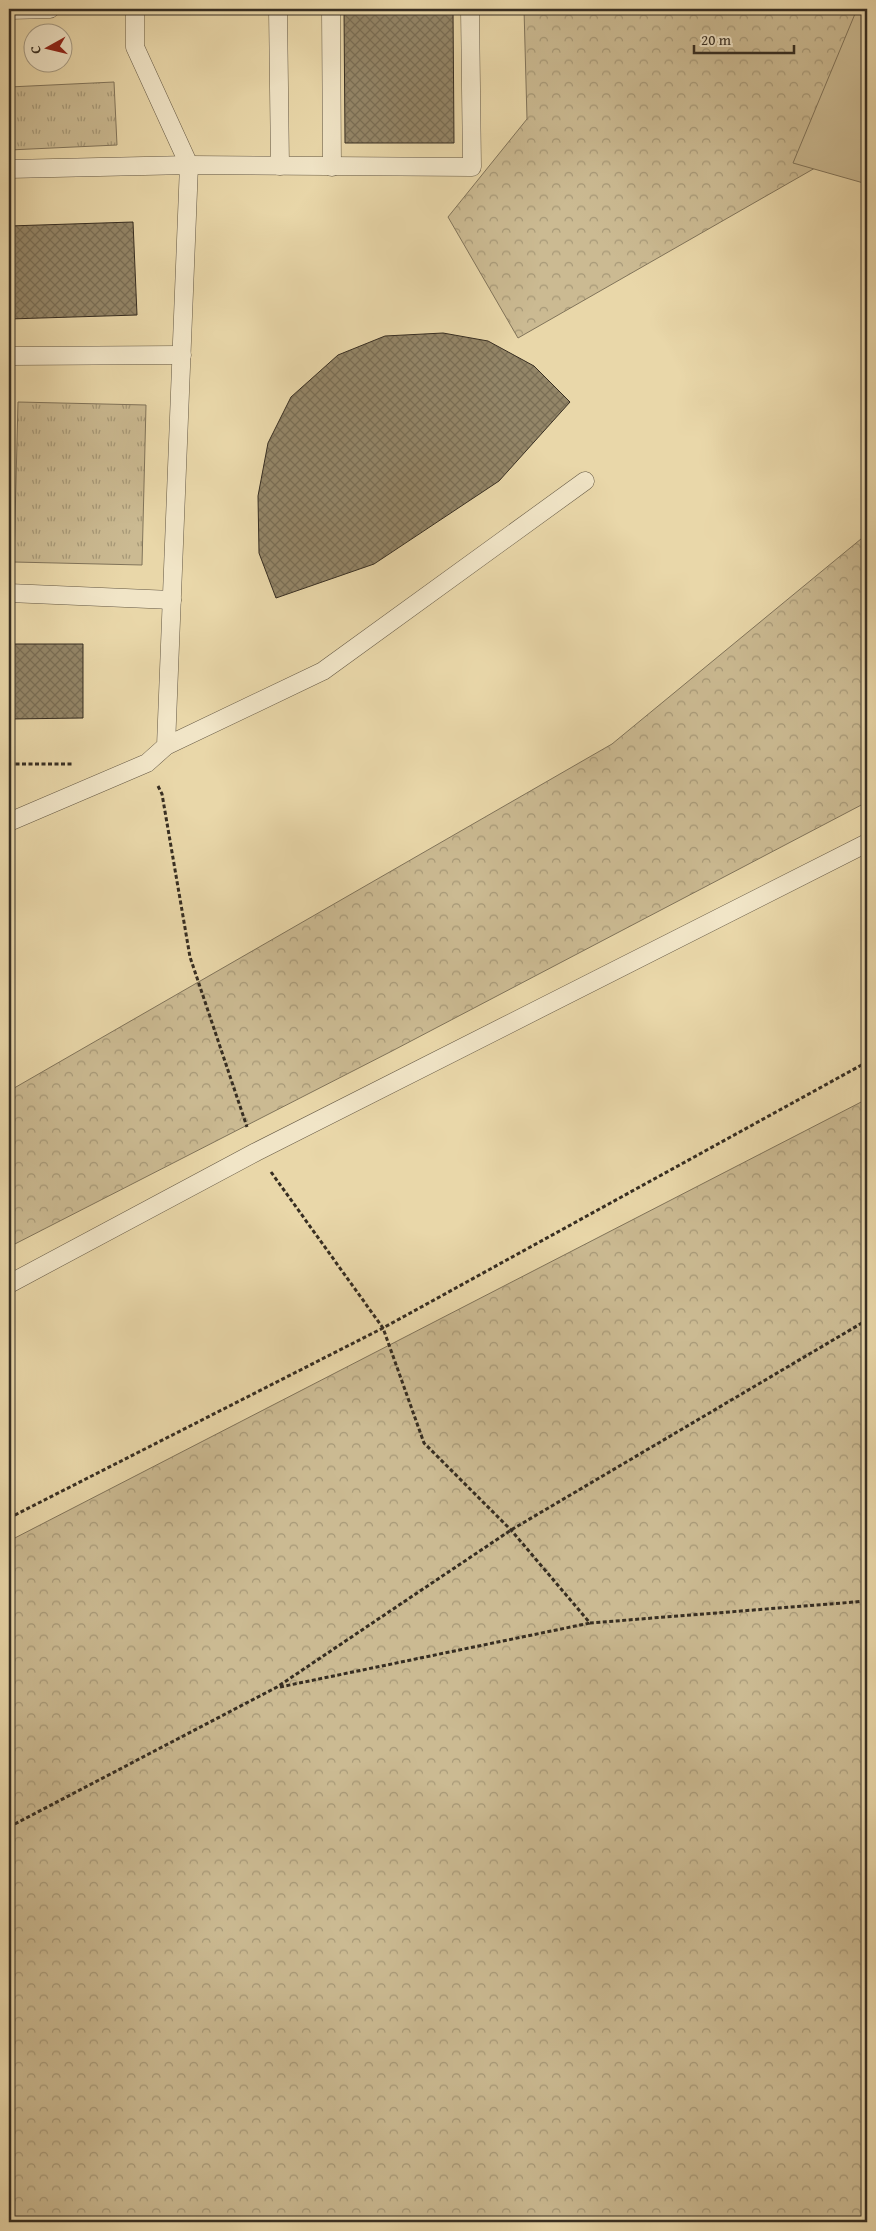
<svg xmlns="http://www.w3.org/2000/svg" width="876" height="2231" font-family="'Gentium Book Plus',serif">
<defs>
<pattern id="grass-tufts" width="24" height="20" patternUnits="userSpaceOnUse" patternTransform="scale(1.25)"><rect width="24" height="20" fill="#cbba92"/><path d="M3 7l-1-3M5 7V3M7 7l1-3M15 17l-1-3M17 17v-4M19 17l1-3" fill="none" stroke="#a69877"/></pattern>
<pattern id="forest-crowns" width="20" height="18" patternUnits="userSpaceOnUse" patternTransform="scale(1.25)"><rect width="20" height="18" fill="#cbba92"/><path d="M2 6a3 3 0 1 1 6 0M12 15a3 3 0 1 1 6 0" fill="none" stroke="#a69877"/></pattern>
<pattern id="building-cross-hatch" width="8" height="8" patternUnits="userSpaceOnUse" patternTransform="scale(1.25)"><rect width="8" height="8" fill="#948668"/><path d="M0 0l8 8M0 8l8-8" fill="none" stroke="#7a6e55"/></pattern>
</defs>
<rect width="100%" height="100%" fill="#e9d7a9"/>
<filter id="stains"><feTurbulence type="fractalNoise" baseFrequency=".004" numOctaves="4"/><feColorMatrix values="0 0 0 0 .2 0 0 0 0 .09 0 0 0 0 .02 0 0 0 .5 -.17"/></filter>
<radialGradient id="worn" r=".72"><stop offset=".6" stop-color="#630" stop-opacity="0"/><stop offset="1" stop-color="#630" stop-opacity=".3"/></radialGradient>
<g fill="url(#grass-tufts)" stroke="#81745a">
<path d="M114,82L117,145L9,150V87Z"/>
<path d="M18,402L146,405L142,565L14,562Z"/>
</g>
<g fill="url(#forest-crowns)" stroke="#81745a">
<path d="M524,9H859L815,168L518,338L448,217L527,119Z"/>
<path d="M867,534V802L392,1051L9,1247V1091L612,744Z"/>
<path d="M867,1099V2222H9V1541Z"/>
</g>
<path fill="#cbba92" stroke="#81745a" d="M857,9H867V184L793,163Z"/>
<g fill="url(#building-cross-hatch)" stroke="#372e22">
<path d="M344,9H453L454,143H345Z"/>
<path d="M133,222L137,315L9,319V226Z"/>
<path d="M443,333L488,341L534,366L570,402L499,481L374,564L276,598L259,553L258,496L268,443L291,397L338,355L385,336Z"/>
<path d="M9,644H83V718L9,719Z"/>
</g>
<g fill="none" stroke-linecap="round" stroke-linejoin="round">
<defs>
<g id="service">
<path d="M278,9L280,166"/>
<path d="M331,9L332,167"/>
<path d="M9,10L50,9"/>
<path d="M9,169L189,165L472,167L470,9"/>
<path d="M9,356L182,355"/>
<path d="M9,593L172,600"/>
<path d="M166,746L323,671L585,481"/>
<path d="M9,822L147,763L166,746L189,165L135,47V9"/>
<path d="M9,1284L256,1152L867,843"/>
</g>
</defs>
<use href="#service" stroke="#645844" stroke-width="19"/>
<g stroke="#372e22" stroke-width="3" stroke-dasharray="4 2.5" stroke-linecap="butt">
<path d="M9,764H74"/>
<path d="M158,786L162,794L190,957L247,1127"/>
<path d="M271,1172L383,1328L424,1443L511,1530L590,1623L867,1601"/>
<path d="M9,1518L383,1328L867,1062"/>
<path d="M280,1687L590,1623"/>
<path d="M9,1827L277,1687L511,1530L867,1320"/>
</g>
<use href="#service" stroke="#f1e5c7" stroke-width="18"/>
</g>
<rect width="876" height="2231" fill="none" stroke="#e9d7a9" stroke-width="30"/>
<rect x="10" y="10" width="856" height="2211" fill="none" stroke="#372e22" stroke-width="2.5"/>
<rect x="15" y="15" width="846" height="2201" fill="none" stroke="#372e22"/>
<g transform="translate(48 48) rotate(262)"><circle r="24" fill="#f1e5c7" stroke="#a79c85"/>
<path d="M0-4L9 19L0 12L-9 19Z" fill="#8f2418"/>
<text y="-8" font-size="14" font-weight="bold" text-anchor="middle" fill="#372e22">С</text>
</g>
<path d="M694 45v8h100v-8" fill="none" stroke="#372e22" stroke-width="2.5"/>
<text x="701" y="45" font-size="15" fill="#372e22" stroke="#f1e5c7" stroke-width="4" paint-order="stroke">20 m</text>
<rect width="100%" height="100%" filter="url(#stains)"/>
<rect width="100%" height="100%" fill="url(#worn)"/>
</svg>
